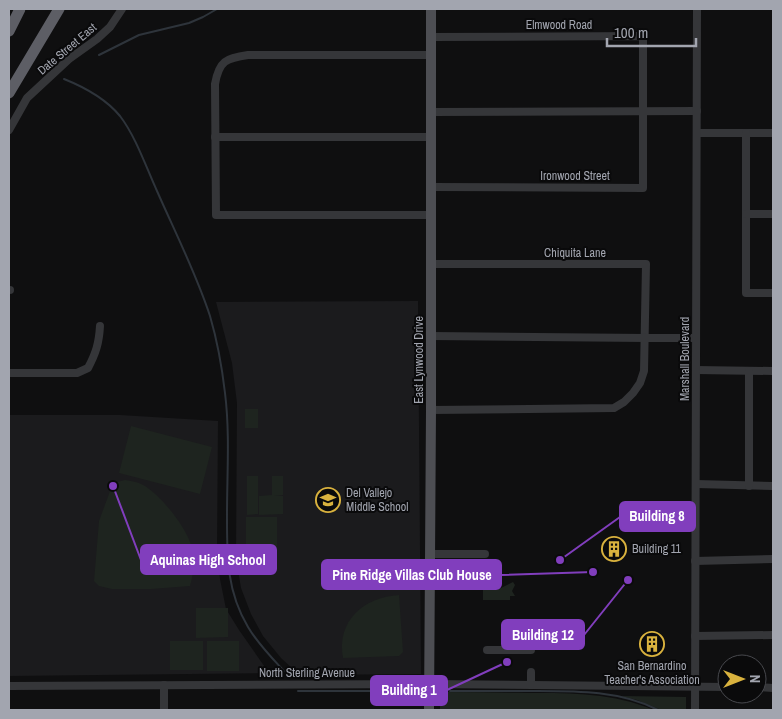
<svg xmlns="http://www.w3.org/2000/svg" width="782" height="719" font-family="'Archivo Narrow',sans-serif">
<rect width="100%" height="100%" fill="#0f0f10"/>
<g fill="#1b1b1d">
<path d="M418,301L421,674L303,675L293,669L281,658L263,636L251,614L241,588L236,558L237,403L232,363L216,302Z"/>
<path d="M9,415H120L218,421L217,552L220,579L226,609L239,630L269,673L9,676Z"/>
</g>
<g fill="#1e241f">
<rect x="245" y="409" width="13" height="19"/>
<path d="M131,426L212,447L200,494L119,473Z"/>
<path d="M247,476H258V514L247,515Z"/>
<path d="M272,476H283V495H274L283,496V514L259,515V496L272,495Z"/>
<path d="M125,480C131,481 138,482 143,485C160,494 186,527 191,545C195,559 194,572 190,586L151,589H112L99,586L94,581L99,521L113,483Z"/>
<rect x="246" y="517" width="31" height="53"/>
<path d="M513,582L515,585L512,591L515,596H510V600H483V590L499,589Z"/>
<path d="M399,595L403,652L399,656L343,658C336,621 364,597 399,595Z"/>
<path d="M196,608H228V637L196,638Z"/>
<rect x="170" y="641" width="33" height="29"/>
<rect x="207" y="641" width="32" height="30"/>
<path d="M446,692C474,692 502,693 530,693C573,693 613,693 654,710H440V697Z"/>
<path d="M621,696L686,697V710H661L637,700Z"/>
</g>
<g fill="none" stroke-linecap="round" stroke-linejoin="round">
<g stroke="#2e343b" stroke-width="2">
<path d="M99,55L139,35L189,23L203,17L217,9"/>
<path d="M64,79C84,87 106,99 120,116C136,137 146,167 157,191C175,232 196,273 210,316C217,340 222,367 225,393C230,433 227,474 227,514C227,555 226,590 248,627C258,644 271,657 284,671"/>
<path d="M298,691H410"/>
<path d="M450,691C477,691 504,691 531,691C573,691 620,690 658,710"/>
</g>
<g stroke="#353639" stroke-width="8">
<path d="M431,112L697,111"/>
<path d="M9,130L27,98L69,59L97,39L110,27L122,9"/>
<path d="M697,133H773"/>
<path d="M746,133V293H773"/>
<path d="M215,137H431"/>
<path d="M431,187L643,188V36L431,37"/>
<path d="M746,214H773"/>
<path d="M431,215H216L215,84C219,61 226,58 248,55H431"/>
<path d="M431,264H646L644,371L640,383L633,393L624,402L614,408L431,410"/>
<path d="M9,290H10"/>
<path d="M431,336L646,338H696"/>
<path d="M696,370L773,371"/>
<path d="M9,373H77L88,368C96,353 99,343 100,326"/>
<path d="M696,484L773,486"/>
<path d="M749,486V371"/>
<path d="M431,554H485"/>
<path d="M695,561L773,559"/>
<path d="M695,636L773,635"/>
<path d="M487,650H531"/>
<path d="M531,672V685"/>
<path d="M164,685V710"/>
<path d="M9,686L430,684L727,687"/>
<path d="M757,687L773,688"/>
<path d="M695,710L697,9"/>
</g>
<path stroke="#4d4e53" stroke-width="10" d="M429,710L431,410V9"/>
<g stroke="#5d5e65" stroke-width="11">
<path d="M9,31L20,9"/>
<path d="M9,93L59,9"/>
</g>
</g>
<defs>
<symbol id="school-ring" viewBox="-11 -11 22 22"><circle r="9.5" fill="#0a0a0b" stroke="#d9b23e" stroke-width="1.5"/><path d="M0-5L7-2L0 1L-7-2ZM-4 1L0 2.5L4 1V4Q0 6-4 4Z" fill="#d9b23e"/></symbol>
<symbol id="building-ring" viewBox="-11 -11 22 22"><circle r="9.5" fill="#0a0a0b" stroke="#d9b23e" stroke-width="1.5"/><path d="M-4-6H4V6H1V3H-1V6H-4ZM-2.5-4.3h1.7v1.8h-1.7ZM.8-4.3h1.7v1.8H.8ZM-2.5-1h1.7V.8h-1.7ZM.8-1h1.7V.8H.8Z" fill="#d9b23e"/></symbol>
</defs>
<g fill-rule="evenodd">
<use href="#school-ring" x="314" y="486" width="28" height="28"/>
<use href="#building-ring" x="600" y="535" width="28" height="28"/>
<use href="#building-ring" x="638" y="630" width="28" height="28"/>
</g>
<g text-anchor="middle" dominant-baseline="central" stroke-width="4" stroke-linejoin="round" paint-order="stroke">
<g font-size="12" fill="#a2a5af" stroke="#0a0a0b">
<text x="559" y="25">Elmwood Road</text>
<text transform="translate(67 49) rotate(-40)">Date Street East</text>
<text x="575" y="176">Ironwood Street</text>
<text x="575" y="253">Chiquita Lane</text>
<text transform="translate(685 359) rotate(-90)">Marshall Boulevard</text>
<text transform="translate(419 360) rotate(-90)">East Lynwood Drive</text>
<text x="307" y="673">North Sterling Avenue</text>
</g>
<g font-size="12" fill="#a2a5af" stroke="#0a0a0b" text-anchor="start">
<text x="346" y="493">Del Vallejo<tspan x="346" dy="14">Middle School</tspan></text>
<text x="632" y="549">Building 11</text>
<text x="652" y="666" text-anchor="middle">San Bernardino<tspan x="652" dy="14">Teacher's Association</tspan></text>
</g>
</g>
<path fill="none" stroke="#813ebd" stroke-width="2" d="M560 560L620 517M113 486L141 560M593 572L501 575M628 580L584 635M507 662L447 690"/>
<g fill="#813ebd" stroke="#0a0a0b" stroke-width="2">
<circle cx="560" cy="560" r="5"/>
<circle cx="113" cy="486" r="5"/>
<circle cx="593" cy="572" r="5"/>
<circle cx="628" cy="580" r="5"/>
<circle cx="507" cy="662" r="5"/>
</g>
<g fill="#813ebd" stroke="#813ebd" stroke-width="2">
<rect x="620" y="502" width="75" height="29" rx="5"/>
<rect x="141" y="545" width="135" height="29" rx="5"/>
<rect x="322" y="560" width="179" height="29" rx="5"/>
<rect x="502" y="620" width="82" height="29" rx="5"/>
<rect x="371" y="676" width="76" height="29" rx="5"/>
</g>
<g font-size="14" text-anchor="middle" font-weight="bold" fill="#fff">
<text x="657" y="521">Building 8</text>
<text x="208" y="565">Aquinas High School</text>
<text x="412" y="580">Pine Ridge Villas Club House</text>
<text x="543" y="640">Building 12</text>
<text x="409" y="695">Building 1</text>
</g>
<rect width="782" height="719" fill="none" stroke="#a2a5af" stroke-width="20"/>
<g transform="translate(742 679) rotate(90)"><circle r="24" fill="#0a0a0b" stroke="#47484d"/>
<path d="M0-4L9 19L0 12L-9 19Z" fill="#d9b23e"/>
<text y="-8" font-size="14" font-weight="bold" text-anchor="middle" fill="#a2a5af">N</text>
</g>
<path d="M607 38v8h89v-8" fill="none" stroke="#a2a5af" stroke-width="2.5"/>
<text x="614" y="38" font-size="15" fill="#a2a5af" stroke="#0a0a0b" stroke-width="4" paint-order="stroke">100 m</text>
</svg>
